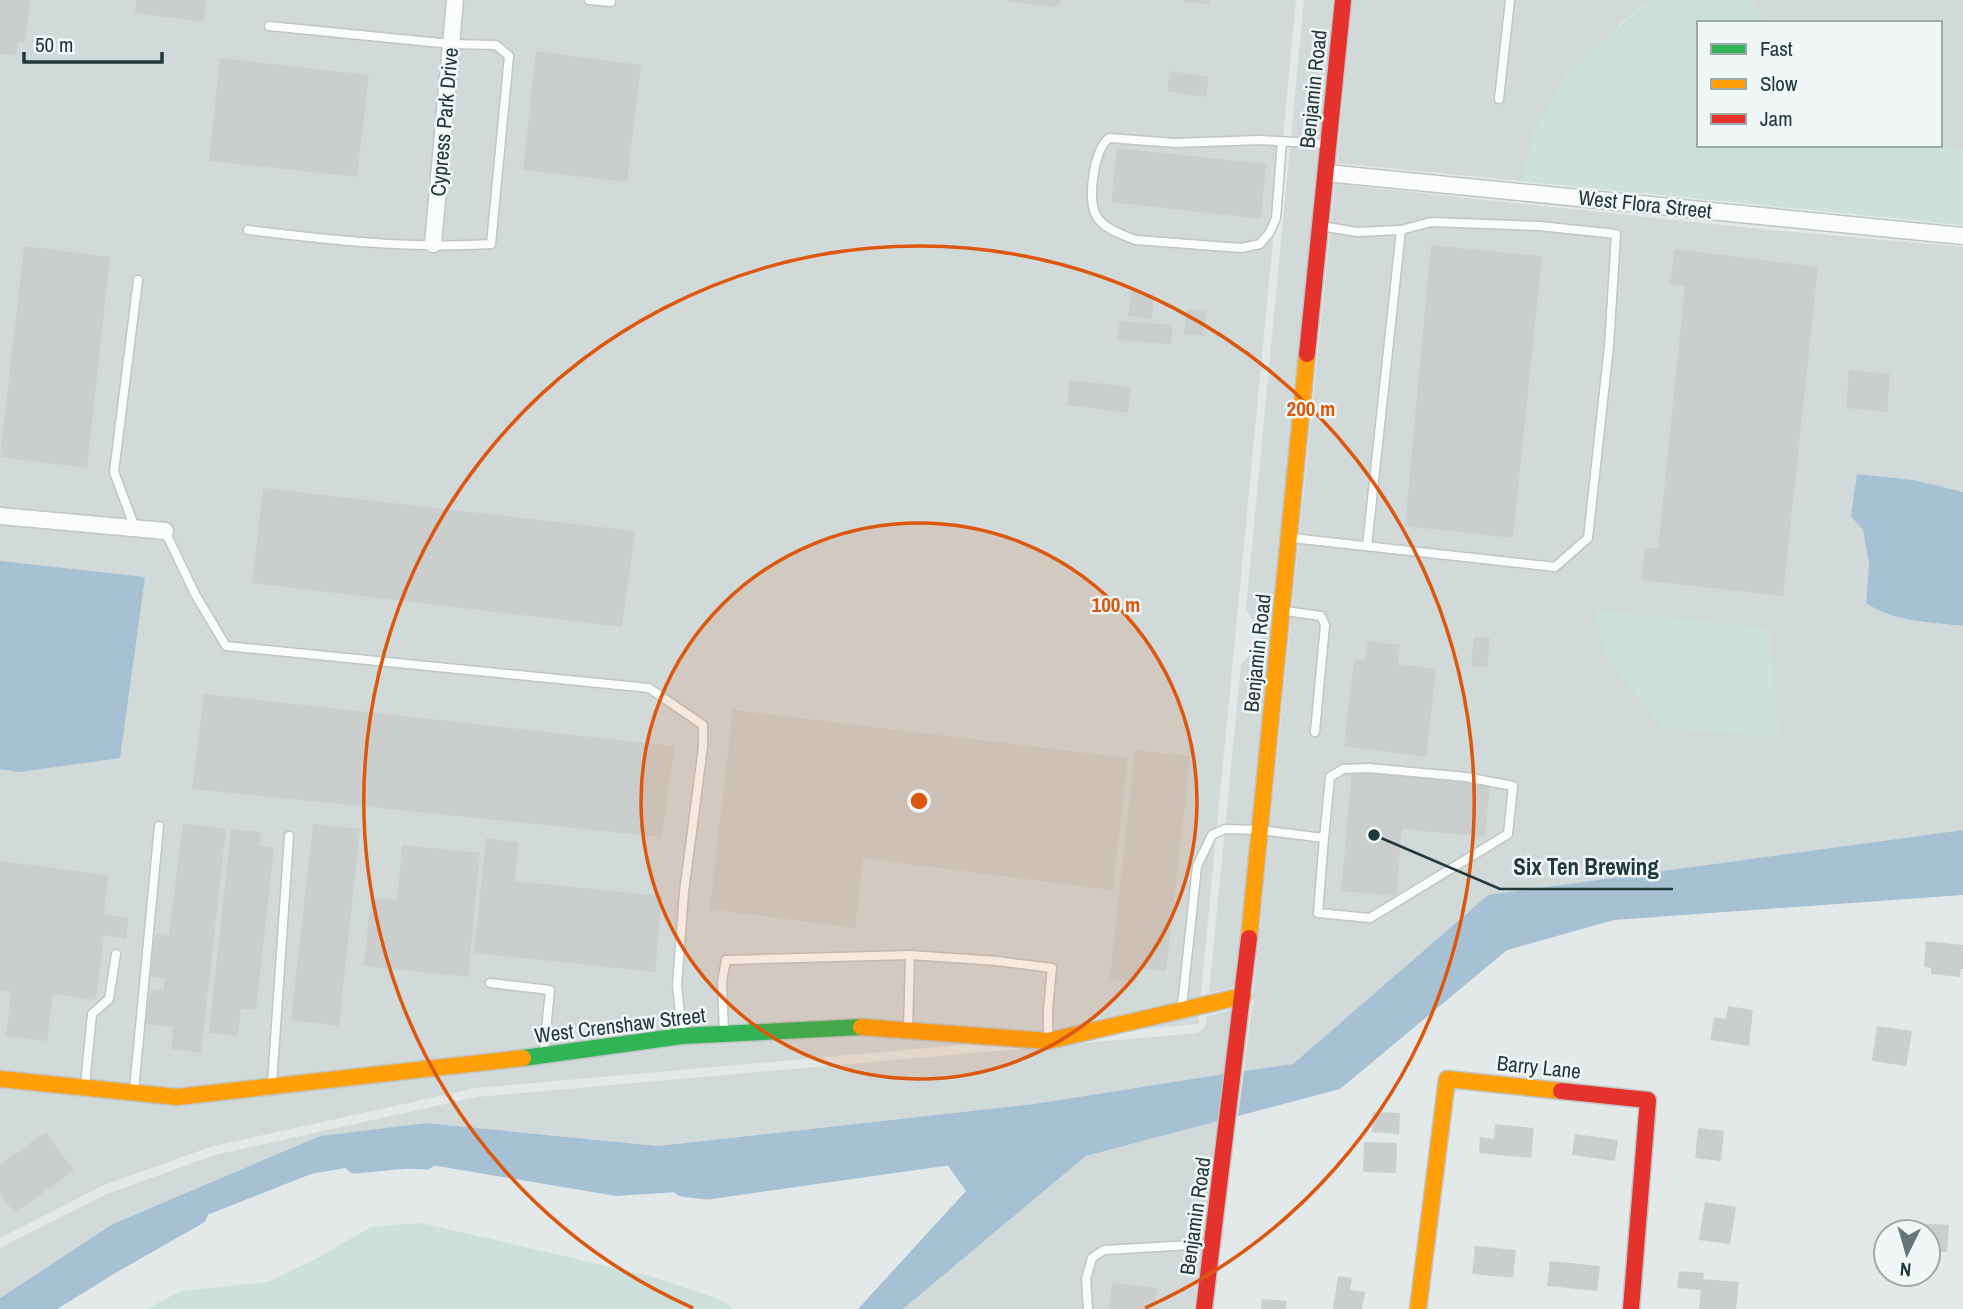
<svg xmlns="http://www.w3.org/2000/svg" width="1963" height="1309" font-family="'Archivo Narrow',sans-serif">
<rect width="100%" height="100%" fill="#e3e8e8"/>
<g fill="#d1d9d9">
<path d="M0,0H1296L1198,1024L476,1088L213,1146L104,1185L0,1238Z"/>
<path d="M1304,0H1333L1235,987L1209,993L1241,665L1263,639L1246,609Z"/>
<path d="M1352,0H1649L1621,23L1535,130L1522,181L1337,163Z"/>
<path d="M1750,0H1963V149L1932,145H1940V23H1770Z"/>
<path d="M1335,184L1750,228L1963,247V492L1914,480L1858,474L1863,530L1869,564L1866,603L1922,622L1963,626V830L1488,895L1293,1064L1244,1071L1252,1006L1254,1005L1253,996Z"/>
<path d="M1232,1010L1224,1074L1034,1104L658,1146L426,1123L320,1136L113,1224L0,1298V1248L107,1194L215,1155L477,1097L1198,1033L1205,1027L1207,1016Z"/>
<path d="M1218,1121L1194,1309H903L1086,1156Z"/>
</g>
<g fill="#cde0d9">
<path d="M1649,0H1750L1770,23H1699V145H1932L1963,149V225L1522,181L1535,130L1567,73Z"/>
<path d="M1594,610L1770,628L1779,737L1663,728L1607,659Z"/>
<path d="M421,1223L650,1276L724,1301L733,1309H147L181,1291L268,1282L314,1260L371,1227Z"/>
</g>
<g fill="#a6c0d4">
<path d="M1857,474L1914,480L1963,492V626C1930,622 1894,622 1866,603L1869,564L1863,530L1851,516Z"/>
<path d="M0,561L145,577L120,758L19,772L0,769Z"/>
<path d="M1963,830V895L1614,920L1507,950L1340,1089L1238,1116L1244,1071L1293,1064L1488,895Z"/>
<path d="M1224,1074L1218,1121L1086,1156L903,1309H858L966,1191L941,1156L694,1191L616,1196L396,1159L311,1174L151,1237L30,1309H0V1298L113,1224L320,1136L426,1123L658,1146L1034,1104Z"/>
</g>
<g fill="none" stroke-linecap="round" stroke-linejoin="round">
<g stroke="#a6c0d4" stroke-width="19">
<path d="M355,1164L407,1159L426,1160"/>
<path d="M682,1187L707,1190L968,1153"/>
<path d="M39,1309L112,1264L198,1215"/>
</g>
</g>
<g fill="#cacfce">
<path d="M0,0H30L25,43H18L16,55L0,54Z"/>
<path d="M136,0H206L204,22L135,13Z"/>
<path d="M1009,0H1060L1059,7L1009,2Z"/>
<path d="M1183,0H1210L1209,4L1183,2Z"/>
<path d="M536,51L641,65L627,182L523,170Z"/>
<path d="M220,58L369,75L357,177L209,161Z"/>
<path d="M1169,71L1209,77L1206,97L1167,91Z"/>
<path d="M1117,148L1266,164L1261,219L1111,202Z"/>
<path d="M1431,245L1542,256L1513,538L1405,526Z"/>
<path d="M24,246L110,257L87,468L0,457Z"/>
<path d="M1675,249L1818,267L1783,596L1641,580L1645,548L1658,549L1685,286L1670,284Z"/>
<path d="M1131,291L1154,294L1152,319L1128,316Z"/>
<path d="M1187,309L1206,311L1204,336L1184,334Z"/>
<path d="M1119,321L1173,325L1171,344L1117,340Z"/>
<path d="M1849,370L1890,374L1887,412L1846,408Z"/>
<path d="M1070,380L1131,387L1128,413L1067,405Z"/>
<path d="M263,488L635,531L622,627L252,583Z"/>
<path d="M1474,637L1490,638L1487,667L1471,666Z"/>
<path d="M1367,641L1400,645L1398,664L1436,669L1426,757L1344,746L1354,659L1365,661Z"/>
<path d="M204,694L674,746L662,837L192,789Z"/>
<path d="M733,710L1128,758L1112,890L863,858L855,928L710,909Z"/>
<path d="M1135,750L1190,756L1166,971L1139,968L1137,982L1110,979Z"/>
<path d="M1352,771L1490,784L1485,837L1402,829L1396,896L1341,891Z"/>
<path d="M183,823L226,829L201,1053L171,1049L174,1027L146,1024L150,989L164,991L165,978L150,976L155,934L169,936Z"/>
<path d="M313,824L360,829L339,1026L291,1020Z"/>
<path d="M231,829L261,832L259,846L274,848L256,1010L241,1009L238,1036L209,1033Z"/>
<path d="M486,838L518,842L515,881L662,896L655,972L474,953Z"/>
<path d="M402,845L480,853L468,977L364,966L371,898L397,900Z"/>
<path d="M0,861L108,875L104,914L129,918L126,939L104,935L96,1000L53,994L47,1041L6,1036L11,992L0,990Z"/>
<path d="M1926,941L1963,945V969H1961L1960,977L1931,974V968L1924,967Z"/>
<path d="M1728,1006L1753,1010L1749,1046L1710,1040L1714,1017L1726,1019Z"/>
<path d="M1877,1026L1912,1031L1906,1066L1872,1061Z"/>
<path d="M1373,1112L1400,1113L1399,1134L1372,1132Z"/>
<path d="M1495,1124L1534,1128L1531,1158L1479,1153L1480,1137L1494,1139Z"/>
<path d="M1698,1128L1724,1131L1721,1161L1695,1158Z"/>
<path d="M46,1132L74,1171L14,1213L0,1193V1164Z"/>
<path d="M1575,1134L1618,1140L1615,1161L1572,1155Z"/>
<path d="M1364,1142L1397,1143L1396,1173L1363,1172Z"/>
<path d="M1705,1202L1736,1207L1730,1244L1699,1240Z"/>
<path d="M1894,1222L1949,1225L1947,1252L1928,1251V1232H1893Z"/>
<path d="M1475,1246L1516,1250L1513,1278L1472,1274Z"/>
<path d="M1550,1261L1600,1266L1597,1291L1547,1286Z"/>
<path d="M1679,1271L1704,1273L1703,1279L1739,1282L1736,1309H1699L1701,1290L1677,1288Z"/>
<path d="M1338,1276L1352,1278L1350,1290L1365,1292L1362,1309H1333Z"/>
<path d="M1112,1283L1157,1288L1155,1309H1109Z"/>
<path d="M1262,1299L1287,1301L1286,1309H1261Z"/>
</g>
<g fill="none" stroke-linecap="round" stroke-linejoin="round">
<defs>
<g id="lane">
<path d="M589,0L611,2"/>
<path d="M1499,99L1510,0"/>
<path d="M1282,141L1276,218L1270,232L1260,244L1241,248L1136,240C1122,235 1101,228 1095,213C1088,195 1094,150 1109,138L1175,143L1260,140L1326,144"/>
<path d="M248,230C329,240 410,249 491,244L509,56L496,45L451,44L269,26"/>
<path d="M135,528L114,472L138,280"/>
<path d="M165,531L195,594L226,646L649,688L703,725V747L684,892L677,985L682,1033"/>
<path d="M1292,538L1555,567L1588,538L1609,346L1616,234L1539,226L1431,222L1401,230L1357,232L1321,226"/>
<path d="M1367,546L1401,230"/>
<path d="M1285,611L1321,616L1325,625L1315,732"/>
<path d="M910,955L997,961L1052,968L1048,1009V1038"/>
<path d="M490,983L550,990L544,1051"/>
<path d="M1182,1006L1197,866L1212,835L1225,829L1260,830L1324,838L1318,913L1370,918L1508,834L1513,786L1466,777L1369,768L1343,769L1330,777L1324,838"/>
<path d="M724,1031L722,982L726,960L910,955L908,1030"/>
<path d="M272,1084L289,836"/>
<path d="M85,1085L92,1014L109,999L116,954"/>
<path d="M134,1090L159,826"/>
<path d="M1088,1309L1086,1279L1092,1258L1104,1250L1209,1244"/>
</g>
<g id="street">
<path d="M1326,173L1963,236"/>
<path d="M433,244L455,0"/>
<path d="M0,516L165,531"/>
</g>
<path id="fast" d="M523,1058L682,1036L861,1027"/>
<g id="slow">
<path d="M1249,938L1307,354"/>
<path d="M861,1027L1048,1041L1243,996"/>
<path d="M0,1079L177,1097L523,1058"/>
<path d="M1418,1309L1447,1079L1561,1091"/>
</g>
<g id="jam">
<path d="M1307,354L1343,0"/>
<path d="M1561,1091L1648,1100L1631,1309"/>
<path d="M1204,1309L1249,938"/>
</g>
</defs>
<use href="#lane" stroke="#c0c5c5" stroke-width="11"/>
<use href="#street" stroke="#c0c5c5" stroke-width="19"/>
<use href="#fast" stroke="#bfc5c5" stroke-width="19"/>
<use href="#slow" stroke="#bfc5c5" stroke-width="19"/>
<use href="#jam" stroke="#bfc5c5" stroke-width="19"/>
<use href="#lane" stroke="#fbfcfc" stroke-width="8"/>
<use href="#street" stroke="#fbfcfc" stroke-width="16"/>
<use href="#fast" stroke="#30b455" stroke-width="16"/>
<use href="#slow" stroke="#ff9f0a" stroke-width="16"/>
<use href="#jam" stroke="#e5322d" stroke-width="16"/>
</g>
<circle cx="919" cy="801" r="278" fill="#de570e" fill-opacity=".12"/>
<g fill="none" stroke="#de570e" stroke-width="3.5">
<circle cx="919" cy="801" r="278"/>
<path d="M693 1308A555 555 0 1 1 1145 1308"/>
</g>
<g text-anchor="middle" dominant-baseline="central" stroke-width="5" stroke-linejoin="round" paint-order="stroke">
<g font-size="21" fill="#22393a" stroke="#f1f7f6">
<text transform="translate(1313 89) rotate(-84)">Benjamin Road</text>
<text transform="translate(444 122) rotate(-85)">Cypress Park Drive</text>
<text transform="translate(1645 204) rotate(6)">West Flora Street</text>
<text transform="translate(1257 653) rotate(-84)">Benjamin Road</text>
<text transform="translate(620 1025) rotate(-7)">West Crenshaw Street</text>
<text transform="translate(1539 1067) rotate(6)">Barry Lane</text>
<text transform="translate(1195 1216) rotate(-82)">Benjamin Road</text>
</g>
</g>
<circle cx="919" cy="801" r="10" fill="#de570e" stroke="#f1f7f6" stroke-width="3.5"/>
<g font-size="21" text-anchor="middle" font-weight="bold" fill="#de570e" stroke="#f1f7f6" stroke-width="5" stroke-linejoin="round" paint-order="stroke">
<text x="1311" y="416">200 m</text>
<text x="1116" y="612">100 m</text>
</g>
<path fill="none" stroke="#22393a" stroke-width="2.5" d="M1374 835L1500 889H1673"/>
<circle fill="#22393a" stroke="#f1f7f6" stroke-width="2.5" cx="1374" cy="835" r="7"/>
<g font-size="23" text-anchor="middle" font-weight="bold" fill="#22393a" stroke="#f1f7f6" stroke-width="5" stroke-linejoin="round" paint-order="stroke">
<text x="1586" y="875">Six Ten Brewing</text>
</g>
<rect x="1697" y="21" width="245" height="126" fill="#f1f7f6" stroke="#9eabab" stroke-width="2"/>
<rect x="1711" y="44" width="35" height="10" fill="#30b455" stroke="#9eabab" stroke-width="2"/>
<text x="1760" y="56" font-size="21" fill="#22393a">Fast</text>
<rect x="1711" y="79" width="35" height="10" fill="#ff9f0a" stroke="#9eabab" stroke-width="2"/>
<text x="1760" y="91" font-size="21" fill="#22393a">Slow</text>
<rect x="1711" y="114" width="35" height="10" fill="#e5322d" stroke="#9eabab" stroke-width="2"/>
<text x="1760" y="126" font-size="21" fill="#22393a">Jam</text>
<g transform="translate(1907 1253) rotate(185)"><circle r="33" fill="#f1f7f6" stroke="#9eabab" stroke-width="2"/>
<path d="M0-5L12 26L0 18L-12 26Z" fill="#667677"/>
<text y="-10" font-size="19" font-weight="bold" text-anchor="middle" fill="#22393a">N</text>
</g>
<path d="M24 52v10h138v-10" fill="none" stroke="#22393a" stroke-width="3.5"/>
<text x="35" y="52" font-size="21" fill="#22393a" stroke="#f1f7f6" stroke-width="5" paint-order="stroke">50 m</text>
</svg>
